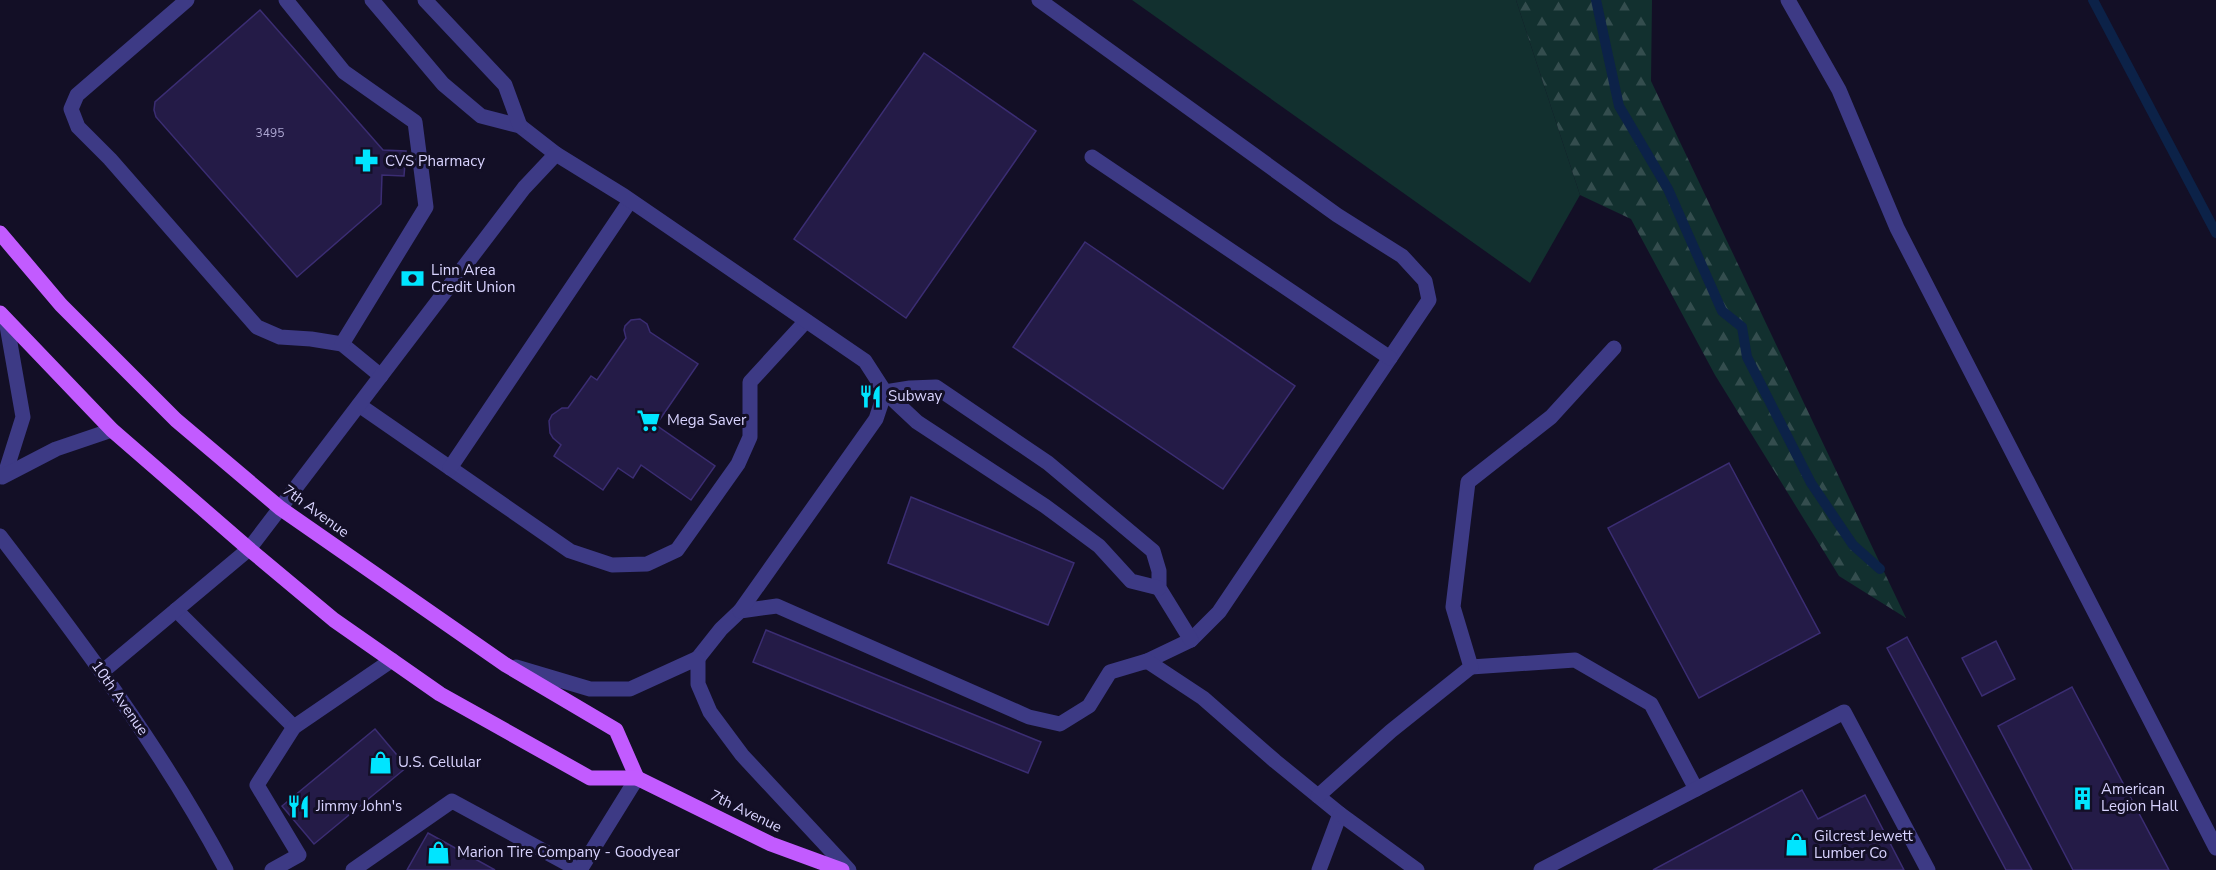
<svg xmlns="http://www.w3.org/2000/svg" width="2216" height="870" font-family="'Nunito Sans',sans-serif">
<defs>
<pattern id="forest-firs" width="22" height="20" patternUnits="userSpaceOnUse" patternTransform="scale(1.5)"><rect width="22" height="20" fill="#12302f"/><path d="M5 1l3.5 6h-7zM16 11l3.5 6h-7z" fill="#344d4e"/></pattern>
</defs>
<rect width="100%" height="100%" fill="#130f26"/>
<path fill="#12302f" d="M1132,0H1516L1580,195L1530,283Z"/>
<path fill="url(#forest-firs)" d="M1516,0H1652L1651,81L1906,618L1839,576L1715,375L1631,219L1580,195Z"/>
<g fill="none" stroke-linecap="round" stroke-linejoin="round">
<g stroke="#0c2248" stroke-width="10">
<path d="M1596,0L1619,106L1668,189L1722,311L1742,327L1747,357L1811,483L1853,545L1880,569"/>
<path d="M2093,0L2216,233"/>
</g>
</g>
<g fill="#241b47" stroke="#3b2d73" stroke-width="1.5">
<path d="M260,10L383,150L406,151L404,176L382,175L381,204L297,277L156,117L154,110L155,102Z"/>
<path d="M924,53L1036,131L906,318L794,239Z"/>
<path d="M1085,242L1295,386L1223,489L1013,347Z"/>
<path d="M640,319L647,324L650,332L698,364L656,425L715,466L691,500L641,465L633,478L618,468L603,490L554,456L561,445L553,438L550,433L549,421L552,415L562,408H568L591,376L597,380L626,338L624,330L625,326L631,320Z"/>
<path d="M1729,463L1820,633L1699,698L1608,528Z"/>
<path d="M911,497L1074,563L1048,625L888,563Z"/>
<path d="M766,630L1041,742L1028,773L753,662Z"/>
<path d="M1907,637L2032,870H2006L1887,648Z"/>
<path d="M1996,641L2015,679L1982,696L1962,658Z"/>
<path d="M2072,687L2169,870H2073L1998,726Z"/>
<path d="M375,729L407,767L314,844L282,806Z"/>
<path d="M1802,790L1818,819L1865,795L1904,870H1653Z"/>
<path d="M428,833L495,870H407Z"/>
</g>
<g fill="none" stroke-linecap="round" stroke-linejoin="round">
<g stroke="#3d3a85" stroke-width="15">
<path d="M187,0L77,95L71,109L78,127L110,159L257,327L280,337L311,339L342,344L381,376"/>
<path d="M286,0L344,72L415,122L426,207L342,344"/>
<path d="M372,0L443,84L481,116L520,126L556,154"/>
<path d="M425,0L505,85L520,126"/>
<path d="M1039,0L1337,215L1402,256L1425,281L1429,300L1219,612L1191,640L1145,662"/>
<path d="M1788,0L1839,90L1897,228L2216,848"/>
<path d="M1092,157L1390,358"/>
<path d="M885,392L910,388L936,387L1048,463L1153,551L1159,571V588L1191,640"/>
<path d="M885,392L917,422L1045,506L1099,546L1131,581L1159,588"/>
<path d="M359,405L570,551L612,565L647,564L677,550L738,464L750,437V382L806,321"/>
<path d="M450,468L630,201"/>
<path d="M5,474L23,417L6,320"/>
<path d="M2,477L56,449L112,430"/>
<path d="M0,536C82,643 163,751 226,870"/>
<path d="M176,610L294,727"/>
<path d="M698,658L721,629L740,611L777,606L1029,717L1060,724L1089,706L1110,672L1147,661L1203,698L1275,761L1340,814L1319,870"/>
<path d="M516,667L590,689H630L698,658V684L710,712L742,755L849,870"/>
<path d="M1471,667L1575,660L1651,704L1696,789"/>
<path d="M102,672L249,549L524,188L556,154L624,196L865,361L885,392L876,419L740,611"/>
<path d="M1318,796L1391,731L1471,667L1453,607L1468,482L1551,417L1614,348"/>
<path d="M1340,814L1417,870"/>
<path d="M272,870L299,855L257,785L294,727L392,660"/>
<path d="M353,870L452,801L579,870"/>
<path d="M580,870L637,778"/>
<path d="M1541,870L1844,712L1928,870"/>
</g>
<g stroke="#c25bff" stroke-width="15">
<path d="M0,233L61,305L176,420L280,508L506,665L616,730L637,778"/>
<path d="M0,313L112,430L249,549L334,620L440,694L590,778H637L771,844L842,870"/>
</g>
</g>
<defs>
<symbol id="pharmacy-bare" viewBox="-9 -9 18 18"><path d="M-2-6h4v4h4v4h-4v4h-4v-4h-4v-4h4Z" fill="#00e5ff" stroke="#130f26" stroke-width="2.5" paint-order="stroke"/></symbol>
<symbol id="bank-bare" viewBox="-9 -9 18 18"><path d="M-6-4H6V4H-6ZM0-2.3a2.3 2.3 0 1 0 0 4.6a2.3 2.3 0 1 0 0-4.6Z" fill="#00e5ff" stroke="#130f26" stroke-width="2.5" paint-order="stroke"/></symbol>
<symbol id="restaurant-bare" viewBox="-9 -9 18 18"><path d="M-5-6h1v4h1v-4h1v4h1v-4h1v5L-1.5 .5V6h-2V.5L-5-1ZM5-6V6H3V1.5H1.5Q1.5-4 5-6Z" fill="#00e5ff" stroke="#130f26" stroke-width="2.5" paint-order="stroke"/></symbol>
<symbol id="supermarket-bare" viewBox="-9 -9 18 18"><path d="M-6-5.5h2.5l.6 2H6L4.5 2H-2.5L-4.4-4H-6ZM-1.5 3.2a1.3 1.3 0 1 0 .1 0ZM3 3.2a1.3 1.3 0 1 0 .1 0Z" fill="#00e5ff" stroke="#130f26" stroke-width="2.5" paint-order="stroke"/></symbol>
<symbol id="shop-bare" viewBox="-9 -9 18 18"><path d="M-5-2.5h2.3a2.7 3.5 0 0 1 5.4 0H5L5.5 6h-11ZM-1.5-2.5h3a1.5 2.3 0 0 0-3 0Z" fill="#00e5ff" stroke="#130f26" stroke-width="2.5" paint-order="stroke"/></symbol>
<symbol id="building-bare" viewBox="-9 -9 18 18"><path d="M-4-6H4V6H1V3H-1V6H-4ZM-2.5-4.3h1.7v1.8h-1.7ZM.8-4.3h1.7v1.8H.8ZM-2.5-1h1.7V.8h-1.7ZM.8-1h1.7V.8H.8Z" fill="#00e5ff" stroke="#130f26" stroke-width="2.5" paint-order="stroke"/></symbol>
</defs>
<g fill-rule="evenodd">
<use href="#pharmacy-bare" x="350" y="144" width="33" height="33"/>
<use href="#bank-bare" x="396" y="262" width="33" height="33"/>
<use href="#restaurant-bare" x="854" y="380" width="33" height="33"/>
<use href="#supermarket-bare" x="632" y="404" width="33" height="33"/>
<use href="#shop-bare" x="364" y="746" width="33" height="33"/>
<use href="#building-bare" x="2066" y="782" width="33" height="33"/>
<use href="#restaurant-bare" x="282" y="790" width="33" height="33"/>
<use href="#shop-bare" x="1780" y="828" width="33" height="33"/>
<use href="#shop-bare" x="422" y="836" width="33" height="33"/>
</g>
<g text-anchor="middle" dominant-baseline="central" stroke-width="6" stroke-linejoin="round" paint-order="stroke">
<g font-size="12" fill="#aca6d1">
<text x="270" y="133">3495</text>
</g>
<g font-size="15" fill="#d9d4ff" stroke="#130f26" text-anchor="start">
<text x="385" y="161">CVS Pharmacy</text>
<text x="431" y="270">Linn Area<tspan x="431" dy="17">Credit Union</tspan></text>
<text x="888" y="396">Subway</text>
<text x="667" y="420">Mega Saver</text>
<text x="398" y="762">U.S. Cellular</text>
<text x="2101" y="789">American<tspan x="2101" dy="17">Legion Hall</tspan></text>
<text x="316" y="806">Jimmy John's</text>
<text x="1814" y="836">Gilcrest Jewett<tspan x="1814" dy="17">Lumber Co</tspan></text>
<text x="457" y="852">Marion Tire Company - Goodyear</text>
</g>
<g font-size="15" fill="#d9d4ff" stroke="#130f26">
<text transform="translate(316 511) rotate(36)">7th Avenue</text>
<text transform="translate(120 698) rotate(55)">10th Avenue</text>
<text transform="translate(746 811) rotate(26)">7th Avenue</text>
</g>
</g>
</svg>
